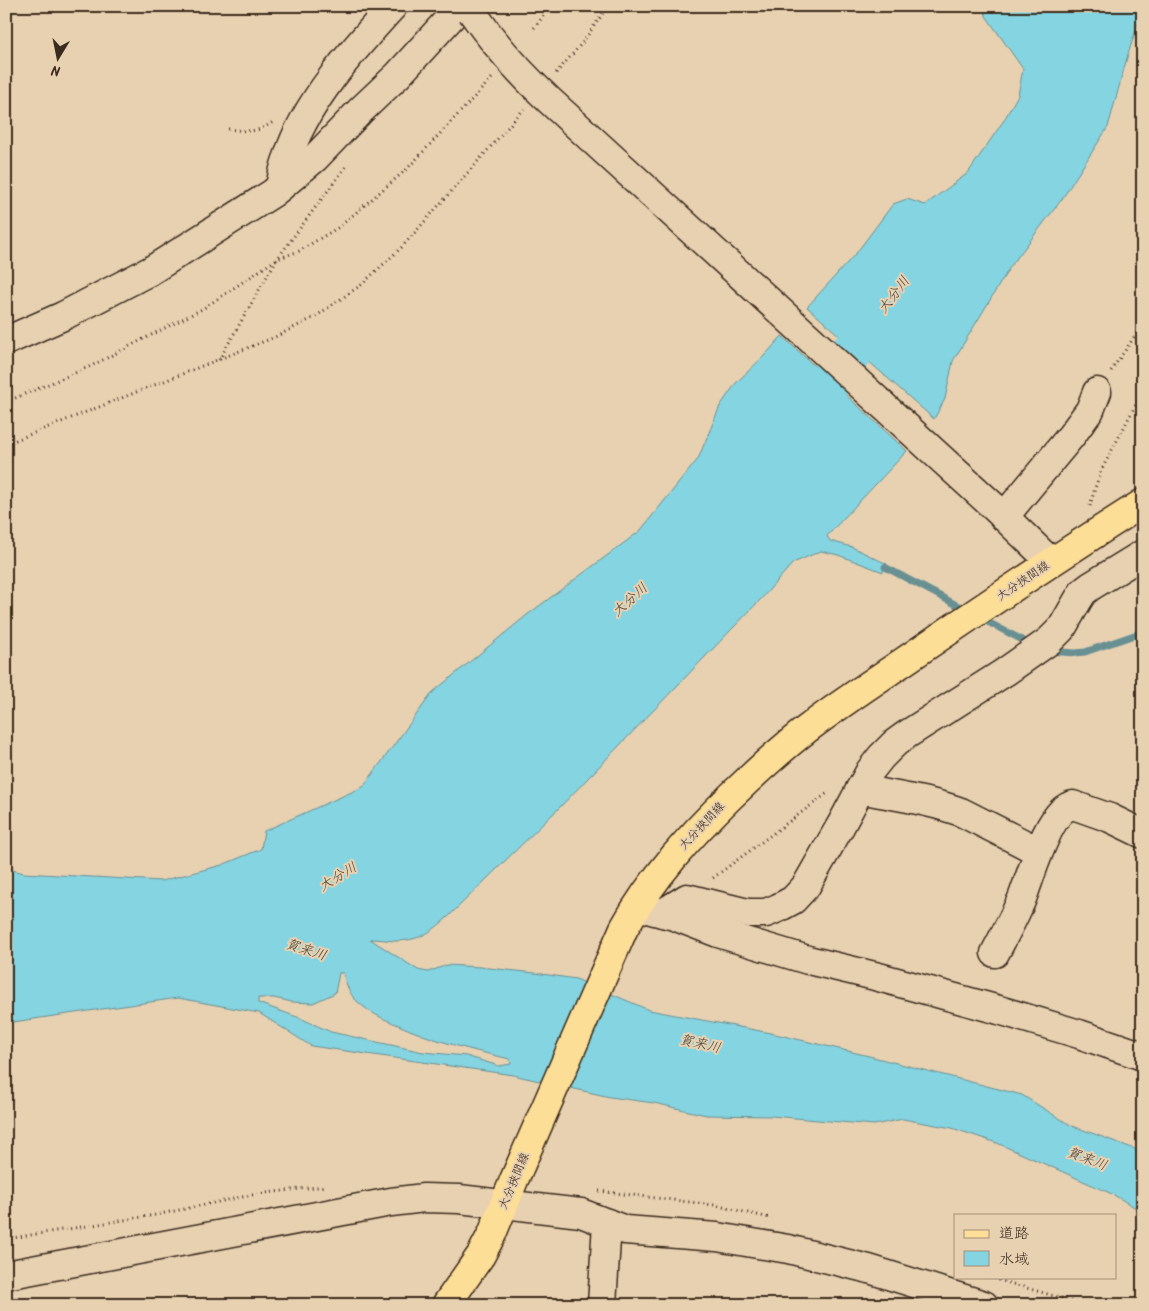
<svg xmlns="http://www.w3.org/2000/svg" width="1149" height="1311" font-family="Kalam,'Klee One',sans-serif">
<rect width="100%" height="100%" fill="#e8d1b1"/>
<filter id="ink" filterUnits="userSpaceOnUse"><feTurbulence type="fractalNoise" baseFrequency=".02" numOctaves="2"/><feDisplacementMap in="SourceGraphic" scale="10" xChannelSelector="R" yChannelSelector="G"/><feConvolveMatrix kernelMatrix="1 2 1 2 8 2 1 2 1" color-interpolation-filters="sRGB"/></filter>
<g filter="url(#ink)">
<g fill="#85d4e1" stroke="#679093" fill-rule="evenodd">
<path d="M984,6H1143V9L1128,54L1108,127L1062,199L1010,267L953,361L945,399L934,419L807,307L857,252L893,204L907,199L925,205L968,173L1004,120L1018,95L1023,69L986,16Z"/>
<path d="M782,336L907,451L827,536L830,541L852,547L887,564L883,572L838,555L821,551L793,563L762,598L562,805L448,917C430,933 419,941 394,941C386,940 378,939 370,939L418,970L428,972L447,965L480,967L535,973L576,979L649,1010L771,1033L869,1056L1022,1095L1070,1125L1143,1152V1212L1112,1194L1072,1176L997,1143L952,1128L903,1119L874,1125L772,1116L706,1115L654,1103L610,1097L513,1075L311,1046L259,1013L178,998L6,1023V868L24,873L161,881L222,865L261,849L264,831L363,787L433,692L527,615L640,531L698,459L720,406L736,383L767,353ZM339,973H343C346,984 350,996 359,1003C369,1012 383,1019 396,1024C433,1041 471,1050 510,1059L511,1064L499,1066L466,1056L423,1052L331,1032L300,1018L258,1003V998H274L292,1002L313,1003L335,993Z"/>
</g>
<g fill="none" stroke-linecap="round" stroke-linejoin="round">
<g stroke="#679093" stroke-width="7">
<path d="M885,567L968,611"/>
<path d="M980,618L1032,645"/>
<path d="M1049,651L1075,653L1085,652L1143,632"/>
</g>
<path stroke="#85d4e1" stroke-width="42" d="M795,426L890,302"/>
<defs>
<g id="minor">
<path d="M280,187C282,177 284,166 288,157C306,101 354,49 393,6"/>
<path d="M6,341L63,316L150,271L273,193L315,158L360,111L398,75L461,6"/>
<path d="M993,506L1051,562"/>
<path d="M1004,517L1071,436L1090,410L1097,392"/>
<path d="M860,789C894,796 929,800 961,812L1038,851"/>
<path d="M651,910L674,916L718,933L808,960L875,976L999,1010L1079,1034L1143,1056"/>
<path d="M663,913L687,898L748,913H766L778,908L793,900L806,886L841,825L870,771L881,757L895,743L906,735L1005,672L1049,641L1062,628L1078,600L1083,592L1091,586L1143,554"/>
<path d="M995,953C1004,936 1013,919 1021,901C1030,880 1048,809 1073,805L1110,818L1143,834"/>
<path d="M6,1275L391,1202L424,1198L459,1199L581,1213L625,1230L717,1237L788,1249L869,1269L984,1305"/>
<path d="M602,1305L607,1223"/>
</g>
<path id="major" d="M446,1305L481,1255L492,1234L514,1180L624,928C652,878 690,836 731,796C755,773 780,750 807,729C845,700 886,674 925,647C997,598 1069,550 1143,503"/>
</defs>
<use href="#minor" stroke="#3b2a1e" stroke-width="31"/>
<use href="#major" stroke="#3b2a1e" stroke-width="31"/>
<g stroke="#3b2a1e" stroke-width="3" stroke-dasharray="1 4" stroke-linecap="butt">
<path d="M534,28L551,6"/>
<path d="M556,73L583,42L608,6"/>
<path d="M228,129C247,131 256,134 273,122"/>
<path d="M219,360L277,259L347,165"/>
<path d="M1111,371L1143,324"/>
<path d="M6,402L91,366L204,308L277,259L299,251L339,227L407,169L493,77"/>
<path d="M6,444L275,337L315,317L361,285L402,247L524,109"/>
<path d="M1090,506L1095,488L1101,471L1143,391"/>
<path d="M713,878L829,792"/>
<path d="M599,1191L714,1205L770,1218"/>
<path d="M6,1239L155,1215L257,1194L326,1186"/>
<path d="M989,1277L1085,1305"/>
</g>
<use href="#minor" stroke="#e8d1b1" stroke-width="28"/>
<use href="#major" stroke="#fdde96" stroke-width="28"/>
<defs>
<path id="minor-bridge" d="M472,12C495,45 521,74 550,101L993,506"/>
</defs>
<use href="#minor-bridge" stroke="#3b2a1e" stroke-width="31" stroke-linecap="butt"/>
<use href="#minor-bridge" stroke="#e8d1b1" stroke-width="28"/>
</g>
</g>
<g text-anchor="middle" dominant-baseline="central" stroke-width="4" stroke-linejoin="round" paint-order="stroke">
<g font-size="12" fill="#3b2a1e" stroke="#e8d1b1">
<text transform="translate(1023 581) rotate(-34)">大分挾間線</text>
<text transform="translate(702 826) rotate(-47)">大分挾間線</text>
<text transform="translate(514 1181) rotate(-67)">大分挾間線</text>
</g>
<g font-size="14" font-style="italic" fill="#46443b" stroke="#e8d1b1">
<text transform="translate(894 295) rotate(-53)">大分川</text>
<text transform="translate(630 600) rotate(-42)">大分川</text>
<text transform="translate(338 877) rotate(-32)">大分川</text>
<text transform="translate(306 950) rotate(18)">賀来川</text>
<text transform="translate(700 1044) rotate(13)">賀来川</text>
<text transform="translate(1087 1159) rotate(21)">賀来川</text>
</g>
</g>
<rect width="1149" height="1311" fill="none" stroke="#e8d1b1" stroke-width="25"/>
<rect x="12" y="12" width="1124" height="1286" fill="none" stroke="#3b2a1e" stroke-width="2" filter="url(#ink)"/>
<rect x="954" y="1214" width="162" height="65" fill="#e8d1b1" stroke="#a38e76"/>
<rect x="964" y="1230" width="25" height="8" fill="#fdde96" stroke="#a38e76"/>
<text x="999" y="1238" font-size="15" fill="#3b2a1e">道路</text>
<rect x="964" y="1251" width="25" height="15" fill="#85d4e1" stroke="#a38e76"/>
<text x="999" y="1264" font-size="15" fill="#3b2a1e">水域</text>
<g transform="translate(58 58) rotate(190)" stroke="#e8d1b1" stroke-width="4" paint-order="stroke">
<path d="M0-4L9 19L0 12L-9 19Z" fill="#3b2a1e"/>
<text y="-8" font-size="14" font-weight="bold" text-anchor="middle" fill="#3b2a1e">N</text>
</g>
</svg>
